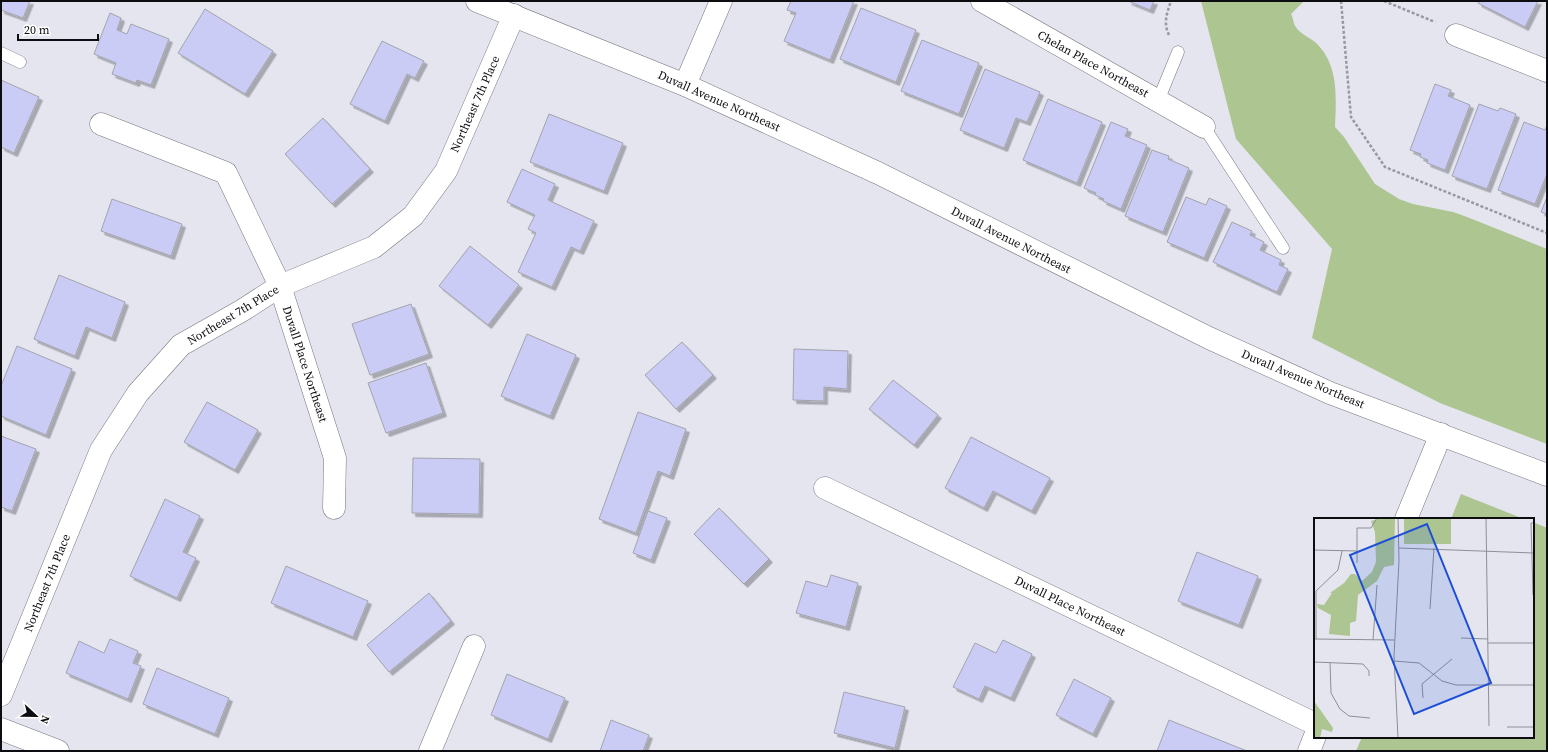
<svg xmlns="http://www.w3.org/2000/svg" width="1548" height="752" font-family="'Source Serif 4',serif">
<defs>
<filter id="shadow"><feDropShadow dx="3.5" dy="3.5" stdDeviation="0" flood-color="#0004"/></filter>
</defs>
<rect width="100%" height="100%" fill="#e4e5ef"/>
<g fill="#acc591">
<path d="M1201,1H1304L1291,14C1293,17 1293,22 1295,26C1300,35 1313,38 1319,46C1339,68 1336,100 1335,127L1344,137L1375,184L1399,199L1413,204L1453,212L1467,217L1547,249V444L1440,403L1312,338L1332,249L1236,139Z"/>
<path d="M1461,494L1524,519H1451Z"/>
<path d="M1533,522L1547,528V751H1356L1362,737H1533Z"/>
</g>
<g fill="#caccf6" stroke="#a2a3ac" filter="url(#shadow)">
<path d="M1,1H30L23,18L1,10Z"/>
<path d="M791,1H854L830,60L784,41L796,13L787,10Z"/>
<path d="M1128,1H1154L1150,10Z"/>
<path d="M1479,1H1538L1525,27L1478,3Z"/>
<path d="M861,8L916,30L896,82L840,59Z"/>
<path d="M205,9L273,51L245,94L178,53Z"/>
<path d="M110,13L121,18L117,30L127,34L131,24L169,39L151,85L137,80L136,83L112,74L116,63L94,54Z"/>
<path d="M922,40L979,63L959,114L901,91Z"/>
<path d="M382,41L424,61L415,78L407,74L385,121L350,104Z"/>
<path d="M985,69L1040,92L1027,122L1016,118L1004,148L960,130Z"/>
<path d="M1,80L39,97L14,153L1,147Z"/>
<path d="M1435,84L1451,90L1448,96L1470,105L1445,170L1427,163L1428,160L1420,157L1421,154L1410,150Z"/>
<path d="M1048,99L1102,122L1077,183L1023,160Z"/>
<path d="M1479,104L1498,111L1500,108L1516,114L1487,189L1452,176Z"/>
<path d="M549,114L623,143L604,191L530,162Z"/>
<path d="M323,118L370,169L332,204L285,154Z"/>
<path d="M1111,122L1128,129L1125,136L1147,145L1121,209L1103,201L1104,199L1095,195L1096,193L1084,188Z"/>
<path d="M1524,122L1545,130L1547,125V174L1535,204L1498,190Z"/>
<path d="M1152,150L1169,156L1168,159L1189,168L1163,232L1125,216Z"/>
<path d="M522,169L555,184L548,200L594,221L580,251L571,247L552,287L518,272L536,233L528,229L535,215L507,202Z"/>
<path d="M1186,197L1206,205L1209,198L1227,206L1204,258L1167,242Z"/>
<path d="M1547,197V214L1541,212Z"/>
<path d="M112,199L182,224L171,256L101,231Z"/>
<path d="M1232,222L1252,231L1250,235L1264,242L1260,250L1281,260L1279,265L1288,269L1277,292L1213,262Z"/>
<path d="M470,246L519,285L488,325L439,286Z"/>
<path d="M59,275L125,302L112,338L86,327L75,356L34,339Z"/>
<path d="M411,304L429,354L370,375L352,324Z"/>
<path d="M527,334L576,355L550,416L501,396Z"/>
<path d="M682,342L713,375L676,409L645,375Z"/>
<path d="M17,346L72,369L46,435L1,416V386Z"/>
<path d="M794,349L848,351L847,389L824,387V401L793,400Z"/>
<path d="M426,363L443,413L386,433L368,383Z"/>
<path d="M893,380L938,415L914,445L869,409Z"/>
<path d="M207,402L258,430L235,470L184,442Z"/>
<path d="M638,412L686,429L670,476L658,471L636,533L599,519Z"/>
<path d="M1,436L36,449L12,511L1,507Z"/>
<path d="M971,437L1050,478L1032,511L993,491L984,508L945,488Z"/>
<path d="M413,458L480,459L479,514L412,513Z"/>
<path d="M165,499L200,516L183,552L196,558L177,598L130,576Z"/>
<path d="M719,508L769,559L744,584L694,534Z"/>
<path d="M648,511L667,518L651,560L633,553Z"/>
<path d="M1197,552L1258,576L1239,625L1178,601Z"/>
<path d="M286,566L368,601L353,637L271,603Z"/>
<path d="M831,575L858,583L846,627L796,613L806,581L827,587Z"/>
<path d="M429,593L451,621L389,672L367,645Z"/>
<path d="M110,639L138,651L133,663L141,666L128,699L66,673L79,641L104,653Z"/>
<path d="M1003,640L1032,654L1011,698L985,686L979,699L953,687L975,643L996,653Z"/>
<path d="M157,668L229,698L215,734L143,704Z"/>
<path d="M507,674L565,698L548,739L491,715Z"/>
<path d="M1074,679L1111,698L1093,734L1056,715Z"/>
<path d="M844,692L905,707L895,748L834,733Z"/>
<path d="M611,720L649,735L643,751H600Z"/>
<path d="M1169,720L1247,751H1157Z"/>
</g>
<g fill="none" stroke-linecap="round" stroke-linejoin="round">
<defs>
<g id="lane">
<path d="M1,53L20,62"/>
<path d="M1158,101L1178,52"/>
<path d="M1204,127L1283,248"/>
</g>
<g id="street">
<path d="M982,1L1204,127"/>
<path d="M1456,35L1547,71"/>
<path d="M685,85L721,1"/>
<path d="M101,124L226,173L280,286L335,458L334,508"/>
<path d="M825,488L1315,724"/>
<path d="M1406,519L1441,434"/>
<path d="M1,695L101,450L138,393L181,345L243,310L280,286L374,247L413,216L446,171L514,15"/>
<path d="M1,729L58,751"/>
<path d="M430,751L474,646"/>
<path d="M1309,751L1315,736"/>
</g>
<path id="secondary" d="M477,1L685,85L878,173L1209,338L1330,393L1547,475"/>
</defs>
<use href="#lane" stroke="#777781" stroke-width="13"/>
<use href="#street" stroke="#777781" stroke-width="23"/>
<use href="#secondary" stroke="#777781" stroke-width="23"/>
<g stroke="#9798a0" stroke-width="2.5" stroke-dasharray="3 2" stroke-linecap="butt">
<path d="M1341,1L1351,117L1385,167L1547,233"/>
<path d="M1384,1L1435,22"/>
<path d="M1169,35C1163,23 1167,13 1171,1"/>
</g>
<use href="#lane" stroke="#fff" stroke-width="12"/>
<use href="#street" stroke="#fff" stroke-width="22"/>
<use href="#secondary" stroke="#fff" stroke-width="22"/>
</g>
<g text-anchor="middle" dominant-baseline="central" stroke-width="4" stroke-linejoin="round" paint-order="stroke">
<g font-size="12" fill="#0d0d11" stroke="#fff">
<text transform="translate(1093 64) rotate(29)">Chelan Place Northeast</text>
<text transform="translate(719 101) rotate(24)">Duvall Avenue Northeast</text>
<text transform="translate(475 104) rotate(-66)">Northeast 7th Place</text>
<text transform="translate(1011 240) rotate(27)">Duvall Avenue Northeast</text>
<text transform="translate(233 315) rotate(-31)">Northeast 7th Place</text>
<text transform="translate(305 364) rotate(72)">Duvall Place Northeast</text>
<text transform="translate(1303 379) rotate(23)">Duvall Avenue Northeast</text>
<text transform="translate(47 583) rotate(-68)">Northeast 7th Place</text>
<text transform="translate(1070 606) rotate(26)">Duvall Place Northeast</text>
</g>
</g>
<g transform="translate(1314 518)">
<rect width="220" height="220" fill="#e4e5ef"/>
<path d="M67,0H81L80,47L70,49L63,63L44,77L42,103L36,105V118L15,116L17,97L4,90L3,86L10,87L18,75H16L30,65L37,56H41L48,63L58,54L62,44L61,14L57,3ZM90,0H137V26H90ZM0,183L19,210L18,214L8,211L6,220H0Z" fill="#acc591"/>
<path fill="none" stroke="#8e8f96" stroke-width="1" d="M172,0L175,208M85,30L220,35M0,32L43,33M43,45V10H57L63,0M219,77L217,5H220M116,91L120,30M147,120L174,121M1,121L80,122M2,121V73L24,52L28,33M59,122L63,67M174,125H220M80,143L105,145L128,163L142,167H220M0,144L49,146L55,153V158M16,144L17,175L26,191L35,198L56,200M109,180L108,166L138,141M193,209H220M84,220L80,138L85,43L84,0"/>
<path fill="#1d4ed8" fill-opacity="0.15" stroke="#1d4ed8" stroke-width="2" d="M113,6L177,165L100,196L36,37Z"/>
<rect width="220" height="220" fill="none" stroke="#0d0d11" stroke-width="2"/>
</g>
<rect width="1548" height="752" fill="none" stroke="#0d0d11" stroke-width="4"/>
<g transform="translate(36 716) rotate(112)" stroke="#ffffff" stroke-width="3" paint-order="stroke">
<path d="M0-3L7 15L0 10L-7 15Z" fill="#0d0d11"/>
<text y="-6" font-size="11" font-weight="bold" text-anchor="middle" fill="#0d0d11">N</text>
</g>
<path d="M18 34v6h80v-6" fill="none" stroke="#0d0d11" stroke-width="2"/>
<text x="24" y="34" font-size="12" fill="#0d0d11" stroke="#ffffff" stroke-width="3" paint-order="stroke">20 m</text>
</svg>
